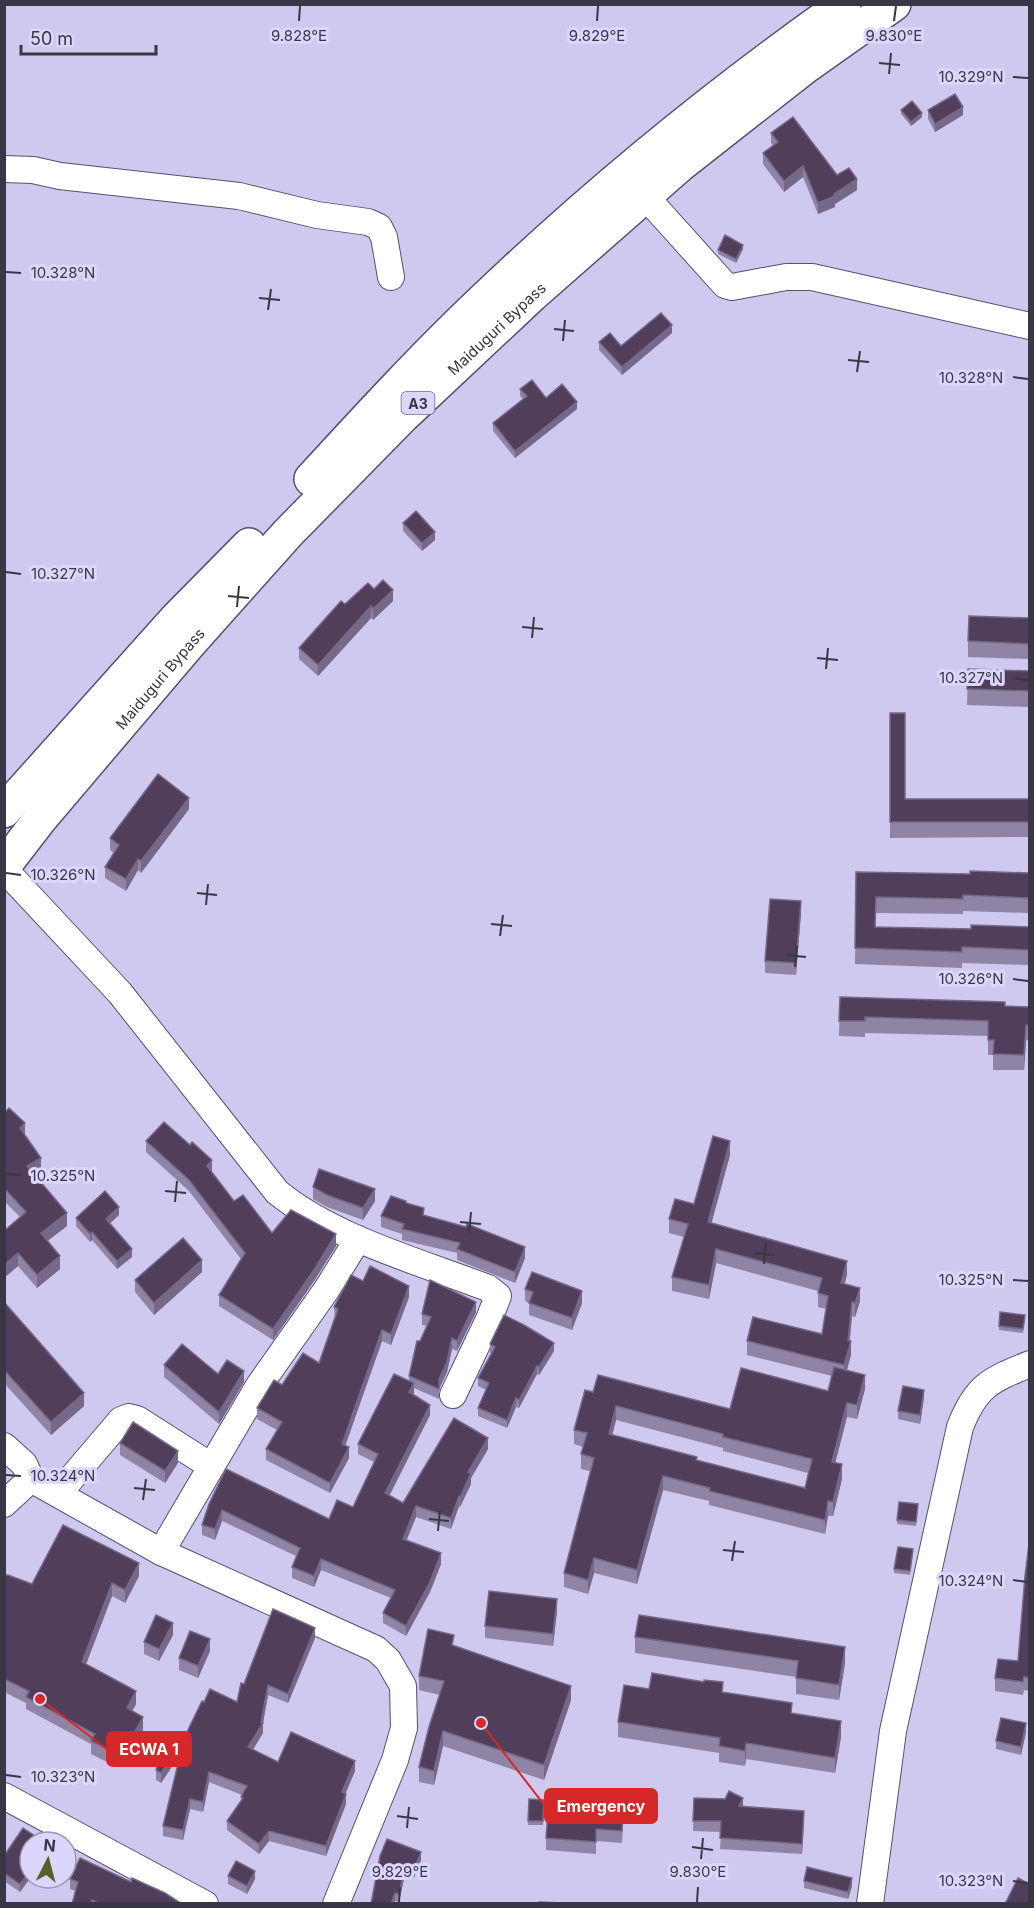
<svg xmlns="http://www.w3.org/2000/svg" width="1034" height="1908" font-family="Inter,sans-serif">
<rect width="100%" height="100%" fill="#cfc9f0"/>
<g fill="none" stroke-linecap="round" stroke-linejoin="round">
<defs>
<g id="minor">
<path d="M4,169L33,170L60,176L239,196L317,215L368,222L379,227L384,237L391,277"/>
<path d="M645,196L725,285L732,287L786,277H812L1030,326"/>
<path d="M4,869L120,993L277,1192C333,1238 420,1262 488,1288L498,1296L490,1317L453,1395"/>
<path d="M4,1446L24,1464L31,1479L161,1552L376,1649L388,1660L403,1686L404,1728L395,1760L336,1904"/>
<path d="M58,1494L121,1420L129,1417L137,1419L211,1466"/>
<path d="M4,1504L31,1479"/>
<path d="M161,1552L258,1387L327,1289L358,1239"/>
<path d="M4,1796L205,1904"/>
<path d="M870,1904L893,1731L960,1427C976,1386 990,1380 1030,1364"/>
</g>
<g id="highway">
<path d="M311,479C366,419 422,358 481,302C594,194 716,94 844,4"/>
<path d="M4,811L176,619L249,545"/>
<path id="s1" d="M4,866L41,818L188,645L288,533L403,416L532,295L680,165L805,67L894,4"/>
</g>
</defs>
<use href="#minor" stroke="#555070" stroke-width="28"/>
<use href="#highway" stroke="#555070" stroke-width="36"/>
<use href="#minor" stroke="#fff" stroke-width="26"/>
<use href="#highway" stroke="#fff" stroke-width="33"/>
</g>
<g fill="#9084a6" fill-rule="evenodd">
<path d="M901,110L922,117L911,126L901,114Z"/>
<path d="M928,110L963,115L935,132L928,119Z"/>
<path d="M771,133L837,175L857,190L835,204V207L818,214L803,177L784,192L763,164V153L773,145L771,143Z"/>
<path d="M743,249L736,263L718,254V250Z"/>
<path d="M672,333L622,375L599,350V342L621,346Z"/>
<path d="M520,389L577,409L515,458L493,431V423L523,399L520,396Z"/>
<path d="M403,523L435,540L422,551L403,531Z"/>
<path d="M374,589L393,601L373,620L371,618L318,676L299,659V648L345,604Z"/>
<path d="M1029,618V659L968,657V641Z"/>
<path d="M968,669L1029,671V707L967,705Z"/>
<path d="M890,713L905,799H1029V837L890,838Z"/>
<path d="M189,809L141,873L138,870L126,891L105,878V867L114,853L110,850V838Z"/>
<path d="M856,872L970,874L1029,873V913L963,911V914L876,913V927L971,929L1029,927V965L962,963V968L855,964Z"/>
<path d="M801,913L796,975L765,973V961Z"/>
<path d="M840,997L1029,1007V1041L1026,1040L1024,1070H993V1055H988V1036L865,1033V1037L839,1036Z"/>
<path d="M4,1111L25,1135L41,1171L34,1175L67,1226L48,1240L60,1269L37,1288L18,1266L4,1278V1231L20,1217L4,1201Z"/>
<path d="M146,1141L212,1171V1172L234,1201L272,1233L336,1246L314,1281L273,1340L219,1306V1295L241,1259L189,1191L146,1152Z"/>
<path d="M730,1155L711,1223L847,1274L845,1284L860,1301L855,1317L852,1316L849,1341L851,1355L847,1371L865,1389L857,1419L847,1417L842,1436L835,1463L842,1479L833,1516H828L825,1534L709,1505V1501L663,1490L637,1584L594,1573L588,1594L564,1587V1573L590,1471L581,1469V1454L583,1447L574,1444V1430L593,1392L730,1409L828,1391L832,1376L747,1355V1341L822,1334L826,1309L818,1307V1291L716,1263L709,1299L672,1291V1277L684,1237L669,1233V1219L694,1204ZM616,1420L723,1448V1451L808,1473L805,1488L697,1461L612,1435Z"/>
<path d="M313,1187L375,1201L363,1220L327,1207L313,1199Z"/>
<path d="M406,1203L424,1215L525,1258L515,1283L457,1260V1253L402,1240V1234L381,1227V1216Z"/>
<path d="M119,1215L110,1223L132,1257L117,1269L92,1240L90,1242L76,1226V1218Z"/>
<path d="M202,1272L154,1315L135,1292V1280Z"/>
<path d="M363,1281L409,1297L391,1345L382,1341L345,1446L349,1458L330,1493L266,1460V1449L277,1430L257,1419V1408L282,1385L319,1363L335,1318L334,1307Z"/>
<path d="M525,1289L582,1303L572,1330L529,1315V1303L525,1301Z"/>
<path d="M4,1302L84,1406L51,1435L4,1383Z"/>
<path d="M476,1312L457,1351L452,1349L447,1372L439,1389V1399L414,1388L413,1394L430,1415L390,1495L403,1503L488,1449L471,1478V1484L460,1507L459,1506L451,1529L416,1517L406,1540L441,1564L430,1592L406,1636L383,1623V1613L391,1598L321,1570L314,1587L292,1578V1567L296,1556L222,1521L215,1540L202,1535V1525L209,1504L329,1519L353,1507L374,1462L358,1454V1444L409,1381V1376L420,1341L427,1326L422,1325V1314Z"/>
<path d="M1025,1319L1023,1333L999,1330V1326Z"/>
<path d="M490,1344L554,1351L539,1375L537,1374L519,1408L516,1407L507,1428L478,1416V1408L486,1390L478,1386V1378L492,1353H490Z"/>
<path d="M164,1365L244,1382L219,1424L164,1377Z"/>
<path d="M924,1398L920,1424L898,1419V1411Z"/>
<path d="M120,1443L178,1463L165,1483L120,1455Z"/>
<path d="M918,1508L916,1526L897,1524V1520Z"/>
<path d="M1029,1544V1691L1024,1690L1023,1695L995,1691V1678L1018,1661Z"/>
<path d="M913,1553L910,1575L894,1573V1569Z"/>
<path d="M4,1575L32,1584L139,1576L125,1603L112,1596L86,1664L136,1704L132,1711L143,1730L128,1757L114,1749L107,1762L91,1754V1744L26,1709V1703L4,1692Z"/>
<path d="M557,1611L553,1646L485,1638V1626Z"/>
<path d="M173,1635L159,1661L144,1654V1642Z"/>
<path d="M635,1637L845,1663L839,1700L796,1694V1677L635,1653Z"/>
<path d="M315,1638L288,1703L268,1695L263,1723V1733L253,1750L278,1762L355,1771L345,1793L346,1804L326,1856L269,1841L259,1854L227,1830V1821L241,1801V1797L242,1795L209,1782L203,1812L190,1809L183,1840L163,1836V1826L180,1754L161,1783L156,1780V1770L184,1738L204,1702H237L244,1684Z"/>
<path d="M454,1646L571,1700L544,1780L443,1746L434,1785L419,1782V1767L440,1695L419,1690V1676Z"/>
<path d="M210,1651L198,1678L179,1670V1658Z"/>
<path d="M649,1689L723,1692L792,1714L841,1737L835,1773L746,1759L745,1766L719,1762V1753L618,1737V1722Z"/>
<path d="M1026,1732L1021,1755L996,1749V1741Z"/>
<path d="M694,1798L743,1807L804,1821L802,1854L720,1849L721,1832L693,1831Z"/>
<path d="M529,1799L544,1800L543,1825H528Z"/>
<path d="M606,1813L623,1827L622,1843L596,1841V1854L546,1850V1838L580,1815Z"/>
<path d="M4,1853L30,1878L20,1892L4,1881Z"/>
<path d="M380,1856L421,1860L414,1877L405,1874L399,1902L395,1901Z"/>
<path d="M228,1876L255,1879L247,1894L228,1884Z"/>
<path d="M70,1879L131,1882L182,1904H72L75,1891L70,1889Z"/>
<path d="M804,1881L852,1886L848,1899L804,1888Z"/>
</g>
<g fill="#766888">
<path d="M963,107V115L935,132V124Z"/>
<path d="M922,113V117L911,126V122Z"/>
<path d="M803,166V177L784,192V181Z"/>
<path d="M857,179V190L835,204V207L818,214V203Z"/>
<path d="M743,245V249L736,263V259Z"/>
<path d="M672,325V333L622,375V367Z"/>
<path d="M577,402V409L515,458V451Z"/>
<path d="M435,532V540L422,551V543Z"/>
<path d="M393,590V601L373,620V609Z"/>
<path d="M371,606V618L318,676V665Z"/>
<path d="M189,798V809L141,873V861Z"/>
<path d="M138,859V870L126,891V879Z"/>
<path d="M801,901V913L796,975V963Z"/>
<path d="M1026,1025V1040L1024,1070V1055Z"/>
<path d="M25,1123V1136L20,1128Z"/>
<path d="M730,1141V1155L708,1236V1222Z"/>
<path d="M41,1158V1171L27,1179V1166Z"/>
<path d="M212,1160V1171L207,1177V1166Z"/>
<path d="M375,1189V1201L363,1220V1208Z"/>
<path d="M119,1207V1215L106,1227V1219Z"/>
<path d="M67,1213V1226L41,1246V1233Z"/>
<path d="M92,1232V1240L90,1242V1234Z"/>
<path d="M336,1234V1246L314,1281L273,1340V1329Z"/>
<path d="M525,1247V1258L515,1283V1272Z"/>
<path d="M132,1249V1257L117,1269V1261Z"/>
<path d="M716,1249V1263L709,1299V1285Z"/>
<path d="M18,1253V1266L4,1278V1265Z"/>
<path d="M60,1256V1269L37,1288V1275Z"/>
<path d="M202,1260V1272L154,1315V1303Z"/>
<path d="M847,1261V1274L841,1296V1283Z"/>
<path d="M409,1286V1297L391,1345V1334Z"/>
<path d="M860,1288V1301L855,1317V1303Z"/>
<path d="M582,1291V1303L572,1330V1318Z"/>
<path d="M476,1302V1312L457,1351V1341Z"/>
<path d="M852,1302V1316L849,1350L851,1341V1355L844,1379V1365Z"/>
<path d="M382,1330V1341L342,1455V1444Z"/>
<path d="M452,1338V1349L447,1372L439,1389V1399V1379Z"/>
<path d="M554,1343V1351L539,1375V1367Z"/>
<path d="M537,1366V1374L519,1408V1400Z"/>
<path d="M244,1371V1382L219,1424V1412Z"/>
<path d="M865,1375V1389L857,1419V1405Z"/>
<path d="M414,1383V1394L409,1403V1392Z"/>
<path d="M924,1390V1398L920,1424V1415Z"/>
<path d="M84,1393V1406L51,1435V1422Z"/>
<path d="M516,1398V1407L507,1428V1420Z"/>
<path d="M847,1403V1417L832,1476V1462Z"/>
<path d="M430,1405V1415L385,1503V1493Z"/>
<path d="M616,1406V1420L609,1448V1434Z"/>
<path d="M488,1438V1449L471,1478V1484L460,1507V1497L468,1472Z"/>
<path d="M349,1447V1458L330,1493V1483Z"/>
<path d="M178,1451V1463L165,1483V1471Z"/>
<path d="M842,1464V1479L833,1516V1502Z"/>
<path d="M663,1476V1490L637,1584V1570Z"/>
<path d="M459,1496V1506L451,1529V1518Z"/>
<path d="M828,1501V1516L825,1534V1520Z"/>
<path d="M416,1506V1517L403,1549V1539Z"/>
<path d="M222,1510V1521L215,1540V1529Z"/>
<path d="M441,1553V1564L430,1592L406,1636V1626Z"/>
<path d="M594,1558V1573L588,1594V1580Z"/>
<path d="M321,1559V1570L314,1587V1576Z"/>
<path d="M139,1563V1576L125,1603V1590Z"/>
<path d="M112,1583V1596L82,1675V1662Z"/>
<path d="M557,1599V1611L553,1646V1634Z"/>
<path d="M173,1623V1635L159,1661V1649Z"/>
<path d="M315,1628V1638L288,1703V1694Z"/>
<path d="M210,1639V1651L198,1678V1666Z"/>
<path d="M845,1647V1663L839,1700V1685Z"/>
<path d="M268,1685V1695L263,1723V1733L248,1757V1747L261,1722Z"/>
<path d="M571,1686V1700L544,1780V1765Z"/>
<path d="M136,1691V1704L127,1721V1708Z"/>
<path d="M143,1717V1730L128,1757V1744Z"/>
<path d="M841,1721V1737L835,1773V1758Z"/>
<path d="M1026,1723V1732L1021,1755V1747Z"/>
<path d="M443,1731V1746L434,1785V1771Z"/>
<path d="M114,1737V1749L107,1762V1749Z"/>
<path d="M184,1739V1749L161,1783V1773Z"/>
<path d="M746,1743V1759L745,1766V1751Z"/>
<path d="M355,1761V1771L342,1802V1792Z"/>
<path d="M209,1772V1782L203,1812V1802Z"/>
<path d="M346,1794V1804L326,1856V1846Z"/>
<path d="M743,1798V1809L739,1806Z"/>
<path d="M190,1799V1809L183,1840V1830Z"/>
<path d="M804,1811V1821L802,1854V1844Z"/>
<path d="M269,1831V1841L259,1854V1844Z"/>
<path d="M421,1852V1860L414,1877V1869Z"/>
<path d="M405,1865V1874L399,1902V1894Z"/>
<path d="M30,1871V1878L20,1892V1884Z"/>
<path d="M255,1871V1879L247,1894V1886Z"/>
<path d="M852,1878V1886L848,1899V1892Z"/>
<path d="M395,1893V1901L394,1904H391Z"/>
</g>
<g fill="#503e5b" stroke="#766888" stroke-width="1.5" fill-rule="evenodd">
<path d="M955,94L963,107L935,124L928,110Z"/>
<path d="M912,101L922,113L911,122L901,110Z"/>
<path d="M793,117L837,175L849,168L857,179L834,194L835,196L818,203L803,166L784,181L763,153L778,142L771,133Z"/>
<path d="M725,235L743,245L736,259L718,250Z"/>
<path d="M661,313L672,325L622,367L599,342L610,333L621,346Z"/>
<path d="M532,380L546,398L562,384L577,402L515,451L493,423L527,396L520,389Z"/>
<path d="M416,511L435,532L422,543L403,523Z"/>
<path d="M383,580L393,590L373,609L371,606L318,665L299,648L341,601L345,604L368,583L374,589Z"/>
<path d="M969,616L1029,618V644L968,641Z"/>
<path d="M968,669L1029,671V691L967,689Z"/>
<path d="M890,713H905V799H1029V822H890Z"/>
<path d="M158,774L189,798L141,861L138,859L126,879L105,867L119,845L110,838Z"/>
<path d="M970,871L1029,873V898L963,895V899L876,897L875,927L971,929V925L1029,927V950L962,947V952L855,948L856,872L970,874Z"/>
<path d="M770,899L801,901L796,963L765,961Z"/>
<path d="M840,997L1005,1002V1006L1029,1007V1025H1026L1024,1055L993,1054L994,1040H988V1021L865,1017V1021H839Z"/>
<path d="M9,1108L25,1123L20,1128L41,1158L27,1166L67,1213L41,1233L60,1256L37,1275L18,1253L4,1265V1231L26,1212L4,1188V1111L5,1112Z"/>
<path d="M164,1122L190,1145L192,1142L212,1160L207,1166L234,1201L243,1195L272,1233L291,1210L336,1234L314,1270L273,1329L219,1295L245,1253L189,1180L146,1141Z"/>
<path d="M713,1136L730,1141L708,1222L847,1261L841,1283L860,1288L855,1303L852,1302L848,1341H851L844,1365L747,1341L753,1317L822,1334L828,1296L818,1293L822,1278L716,1249L709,1285L672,1277L688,1224L669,1219L675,1199L694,1204Z"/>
<path d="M319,1169L375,1189L363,1208L327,1195L313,1187Z"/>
<path d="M105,1191L119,1207L106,1219L132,1249L117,1261L92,1232L90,1234L76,1218Z"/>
<path d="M391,1196L406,1201V1203L424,1208L423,1215L466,1227L467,1224L525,1247L515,1272L457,1249L460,1243L402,1229L404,1224L381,1216Z"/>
<path d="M183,1238L202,1260L154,1303L135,1280Z"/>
<path d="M370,1266L409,1286L391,1334L382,1330L342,1444L349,1447L330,1483L266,1449L282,1422L257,1408L274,1380L282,1385L303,1353L319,1363L338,1309L334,1307L351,1275L363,1281Z"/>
<path d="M532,1272L582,1291L572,1318L529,1303L533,1292L525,1289Z"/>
<path d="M430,1280L476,1302L457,1341L452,1338L447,1362L439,1379V1389L409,1376L417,1341H420L431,1317L422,1314Z"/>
<path d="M4,1302L84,1393L51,1422L4,1370Z"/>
<path d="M1000,1312L1025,1315L1023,1329L999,1326Z"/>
<path d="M504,1315L524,1325L554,1343L539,1367L537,1366L519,1400L516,1398L507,1420L478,1408L489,1383L478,1378L495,1347L490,1344Z"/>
<path d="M182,1344L218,1374L227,1360L244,1371L219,1412L164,1365Z"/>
<path d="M834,1367L865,1375L857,1405L847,1403L842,1422L832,1462L842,1464L833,1502L828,1501L825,1520L709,1491L710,1488L663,1476L637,1570L594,1558L588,1580L564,1573L594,1458L581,1454L587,1433L574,1430L585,1390L593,1392L598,1375L730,1409L741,1368L828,1391ZM616,1406L723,1434V1437L812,1459L805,1488L696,1460L697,1457L609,1434Z"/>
<path d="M394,1374L414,1383L409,1392L430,1405L385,1493L403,1503L454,1418L488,1438L468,1472L471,1473L460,1497L459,1496L451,1518L416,1506L403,1539L441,1553L430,1582L406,1626L383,1613L395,1590L321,1559L314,1576L292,1567L300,1548L222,1510L215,1529L202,1525L209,1504L226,1469L329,1519L337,1500L353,1507L378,1454L358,1444Z"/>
<path d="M903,1386L924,1390L920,1415L898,1411Z"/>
<path d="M133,1422L178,1451L165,1471L120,1443Z"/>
<path d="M899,1502L918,1504L916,1522L897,1520Z"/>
<path d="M63,1525L139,1563L125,1590L112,1583L82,1662L136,1691L127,1708L143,1717L128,1744L114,1737L107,1749L91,1741L95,1734L26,1697L29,1691L4,1679V1575H8L32,1584Z"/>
<path d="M1029,1544V1678L1024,1677L1023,1682L995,1678L998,1659L1018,1661L1025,1576Z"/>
<path d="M898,1547L913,1549L910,1571L894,1569Z"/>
<path d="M489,1591L557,1599L553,1634L485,1626Z"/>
<path d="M273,1609L315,1628L288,1694L268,1685L261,1722L263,1723L248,1747L278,1762L291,1732L355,1761L342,1792L346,1794L326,1846L269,1831L259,1844L227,1821L243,1798L241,1797L247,1786L209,1772L203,1802L190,1799L183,1830L163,1826L184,1739L161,1773L156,1770L170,1733L184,1738L202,1701L204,1702L210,1689L237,1702L241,1683L244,1684Z"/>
<path d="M156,1615L173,1623L159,1649L144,1642Z"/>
<path d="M639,1615L845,1647L839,1685L796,1678L798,1661L635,1637Z"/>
<path d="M428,1629L454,1635L452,1645L571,1686L544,1765L443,1731L434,1771L419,1767L429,1727L444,1681L419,1676Z"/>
<path d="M190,1631L210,1639L198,1666L179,1658Z"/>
<path d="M652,1673L704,1682V1680L723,1682L722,1692L792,1703L791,1713L841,1721L835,1758L746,1743L745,1751L719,1746L720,1738L618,1722L624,1685L649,1689Z"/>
<path d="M1001,1718L1026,1723L1021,1747L996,1741Z"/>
<path d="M729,1791L743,1798L739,1806L804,1811L802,1844L720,1838L721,1821H693L694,1798L725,1799Z"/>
<path d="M581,1795L606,1797L605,1813L623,1815L622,1831L596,1829V1842L546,1838L548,1812L580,1815Z"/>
<path d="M529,1799L544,1800L543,1821H528Z"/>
<path d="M23,1828L44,1842H30V1871L20,1884L4,1873V1853H6Z"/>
<path d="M387,1839L421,1852L414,1869L405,1865L399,1894L395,1893L391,1904H371L380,1856Z"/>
<path d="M80,1858L131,1882L132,1878L165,1893L182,1904H100L92,1900L91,1904H72L78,1882L70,1879Z"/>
<path d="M236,1861L255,1871L247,1886L228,1876Z"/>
<path d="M807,1867L852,1878L848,1892L804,1881Z"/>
<path d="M1018,1878L1029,1884V1904H1005Z"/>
<path d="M539,1902L562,1903L539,1904Z"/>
</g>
<path fill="none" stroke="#393746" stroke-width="2" d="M299,21L300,6M597,21L598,6M894,21L896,6M879,63L900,65M889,74L891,53M1013,77L1028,78M6,272L21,273M259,298L280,300M268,310L271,289M554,329L574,331M563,341L565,320M848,360L869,362M857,372L860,351M1013,377L1028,379M6,572L21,574M228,596L249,598M237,607L239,586M522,627L543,629M532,638L534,617M817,658L838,660M826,669L828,648M1013,678L1028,680M6,873L21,875M197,893L217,895M206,905L208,884M491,924L512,926M500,936L503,915M786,955L806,957M795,967L797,946M1013,979L1028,981M6,1174L21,1175M165,1191L186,1193M175,1202L177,1181M460,1222L481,1224M469,1233L471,1212M754,1253L775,1255M764,1264L766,1243M1013,1280L1028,1281M6,1475L21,1476M134,1488L155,1490M143,1500L146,1479M429,1519L449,1521M438,1531L440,1510M723,1550L744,1552M732,1561L735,1541M1013,1580L1028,1582M6,1775L21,1777M397,1816L418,1819M407,1828L409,1807M692,1847L713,1850M701,1859L703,1838M1013,1881L1028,1883M399,1902L400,1887M697,1902L698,1887"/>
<g text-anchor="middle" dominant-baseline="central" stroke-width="6" stroke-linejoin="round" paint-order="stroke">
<rect fill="#dcd6fd" stroke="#6a677d" stroke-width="1.5" x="401.5" y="392" width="33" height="22" rx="4.5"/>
<g font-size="14" font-weight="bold" fill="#393746">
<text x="418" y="403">A3</text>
</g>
<g font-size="15" fill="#393746" stroke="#dcd6fd">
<text stroke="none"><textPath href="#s1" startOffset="730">Maiduguri Bypass</textPath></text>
<text stroke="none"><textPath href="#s1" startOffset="244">Maiduguri Bypass</textPath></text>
</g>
</g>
<g font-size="15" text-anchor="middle" fill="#393746" stroke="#dcd6fd" stroke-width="6" stroke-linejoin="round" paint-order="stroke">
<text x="299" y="41">9.828°E</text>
<text x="597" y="41">9.829°E</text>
<text x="894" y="41">9.830°E</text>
<text x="971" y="82">10.329°N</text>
<text x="63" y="278">10.328°N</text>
<text x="971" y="383">10.328°N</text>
<text x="63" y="579">10.327°N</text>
<text x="971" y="683">10.327°N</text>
<text x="63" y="880">10.326°N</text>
<text x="971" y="984">10.326°N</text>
<text x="63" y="1181">10.325°N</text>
<text x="971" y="1285">10.325°N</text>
<text x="63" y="1481">10.324°N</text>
<text x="971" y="1586">10.324°N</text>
<text x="63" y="1782">10.323°N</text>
<text x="400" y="1877">9.829°E</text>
<text x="698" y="1877">9.830°E</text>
<text x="971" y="1886">10.323°N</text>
</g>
<path fill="none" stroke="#d62828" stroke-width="2" d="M40 1699L107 1749M481 1723L545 1806"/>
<g fill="#d62828" stroke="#dcd6fd" stroke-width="2">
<circle cx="40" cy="1699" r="6"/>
<circle cx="481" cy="1723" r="6"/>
</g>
<g fill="#d62828" stroke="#d62828" stroke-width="2">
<rect x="107" y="1732" width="84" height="34" rx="6"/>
<rect x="545" y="1789" width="112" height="34" rx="6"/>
</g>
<g font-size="16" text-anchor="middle" font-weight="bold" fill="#fff">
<text x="149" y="1755">ECWA 1</text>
<text x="601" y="1812">Emergency</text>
</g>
<rect width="1034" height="1908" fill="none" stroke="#393746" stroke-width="12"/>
<g transform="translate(48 1860) rotate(6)"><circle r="28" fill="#dcd6fd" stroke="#9b96b4" stroke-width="1.5"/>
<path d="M0-4.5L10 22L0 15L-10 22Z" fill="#5a5d2b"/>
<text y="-9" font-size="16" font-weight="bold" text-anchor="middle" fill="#393746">N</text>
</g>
<path d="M21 45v9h135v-9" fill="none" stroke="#393746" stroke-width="3"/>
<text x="30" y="45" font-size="18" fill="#393746" stroke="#dcd6fd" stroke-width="4.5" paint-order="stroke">50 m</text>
</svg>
